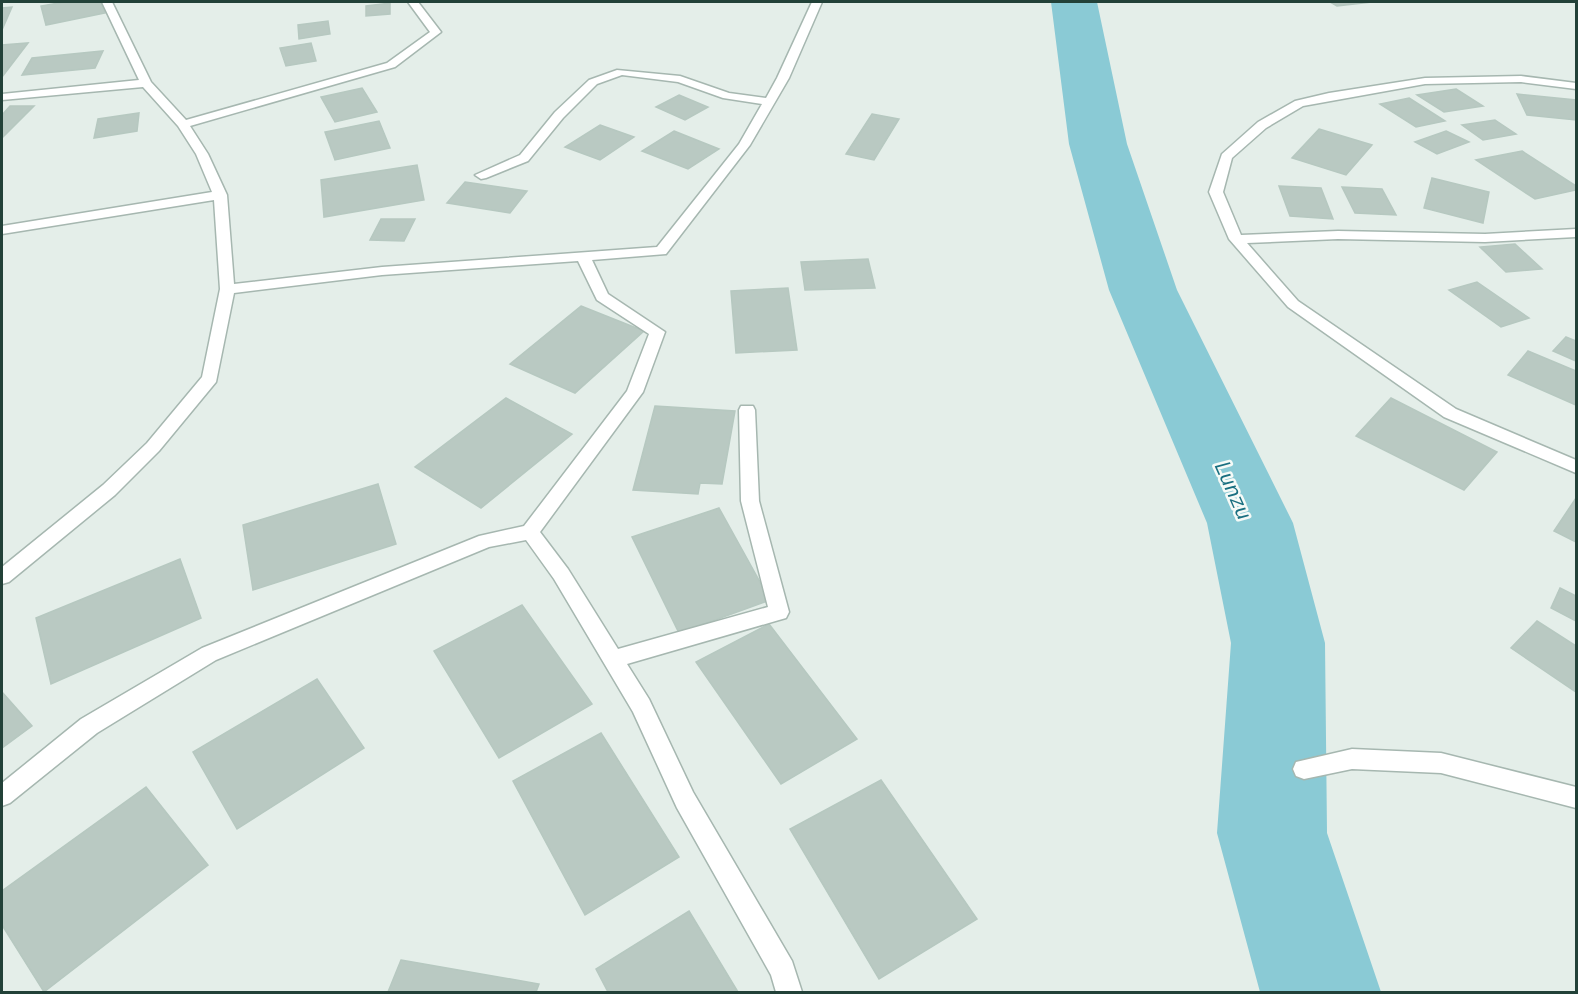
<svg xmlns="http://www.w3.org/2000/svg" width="1578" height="994" font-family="Mulish,sans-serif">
<rect width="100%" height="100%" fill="#e4eee9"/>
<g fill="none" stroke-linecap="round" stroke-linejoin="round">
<path fill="#8acad5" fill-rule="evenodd" d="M1051,2H1097L1127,144L1177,290L1293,523L1325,643L1327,833L1381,992H1260L1217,833L1231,643L1207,523L1109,290L1069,144Z"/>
</g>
<g fill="#b9c9c2" stroke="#b6c8c0" stroke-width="1.5">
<path d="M64,2H101L105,13L46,25L41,6Z"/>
<path d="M1330,2H1372L1337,6Z"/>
<path d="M390,3V14L366,16V6Z"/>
<path d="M12,7L2,30V8Z"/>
<path d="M328,21L330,34L299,39L298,25Z"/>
<path d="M28,43L2,77V45Z"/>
<path d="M311,43L316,61L286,66L280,48Z"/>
<path d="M103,51L95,68L22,75L32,58Z"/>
<path d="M362,88L377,112L335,122L321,97Z"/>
<path d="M1456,89L1483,106L1444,112L1417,95Z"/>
<path d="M1517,94L1576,100V120L1527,115Z"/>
<path d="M679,95L708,107L685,120L656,107Z"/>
<path d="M1409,98L1445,121L1416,127L1380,104Z"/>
<path d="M10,106H34L2,138V115Z"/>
<path d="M139,113L137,131L94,138L98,119Z"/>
<path d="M872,114L899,119L874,160L846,154Z"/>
<path d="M1495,120L1516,134L1483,140L1462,125Z"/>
<path d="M379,121L390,148L335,160L325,132Z"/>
<path d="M600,125L634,137L600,160L565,147Z"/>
<path d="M1319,129L1372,145L1346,175L1292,158Z"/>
<path d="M674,131L719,149L688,169L642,151Z"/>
<path d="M1446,131L1469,142L1437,154L1415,142Z"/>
<path d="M1522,151L1576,186V190L1535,199L1476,160Z"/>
<path d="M417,165L424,200L324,217L321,180Z"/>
<path d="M1432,178L1489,192L1483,223L1424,208Z"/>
<path d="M465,182L527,191L510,213L447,203Z"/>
<path d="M1279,186L1321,188L1333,219L1290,216Z"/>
<path d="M1342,187L1382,189L1396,215L1355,213Z"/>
<path d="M381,219H415L404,241L370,240Z"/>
<path d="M1515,244L1542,269L1506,272L1480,247Z"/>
<path d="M868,259L875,288L805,290L801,262Z"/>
<path d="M1477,282L1529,318L1501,327L1449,290Z"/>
<path d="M788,288L797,350L736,353L731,291Z"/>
<path d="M581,306L644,331L575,393L510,364Z"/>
<path d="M1566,337L1576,341V361L1553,351Z"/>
<path d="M1528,351L1576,371V405L1508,375Z"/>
<path d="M506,398L572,434L481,508L415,467Z"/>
<path d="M1391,398L1497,452L1464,490L1356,436Z"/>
<path d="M655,406L735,411L722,484L700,483L698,494L633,490Z"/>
<path d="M378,484L396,544L253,590L243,525Z"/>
<path d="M1576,498V542L1554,531Z"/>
<path d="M719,508L770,600L679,633L632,537Z"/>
<path d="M180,559L201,618L51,684L36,618Z"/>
<path d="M1560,588L1576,596V621L1551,608Z"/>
<path d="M522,605L592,704L499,758L434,651Z"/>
<path d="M1537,621L1576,646V692L1511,648Z"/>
<path d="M769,624L857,739L781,784L696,662Z"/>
<path d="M317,679L364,748L237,829L193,752Z"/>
<path d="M2,692L32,726L2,748Z"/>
<path d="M601,733L679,857L585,915L513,781Z"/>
<path d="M881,780L977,919L879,979L790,829Z"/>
<path d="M146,787L208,865L44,992L2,925V891Z"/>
<path d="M689,911L738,992H608L596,969Z"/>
<path d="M401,960L539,984L536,992H388Z"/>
</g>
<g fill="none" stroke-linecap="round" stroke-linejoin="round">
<defs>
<g id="minor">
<path d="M102,2H112L151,82L186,120L387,63L430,32L408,2H418L441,32L395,67L190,126L208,154L227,195L234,284L382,267L657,247L739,144L762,104L723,98L678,82L622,75L597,84L563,118L528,161L486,178L481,179L475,175L520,155L555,112L589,80L617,70L680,76L729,93L766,98L777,78L812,2H822L789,78L750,145L666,254L592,260L608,294L665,332L643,392L540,532L568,569L618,649L768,607L741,501L739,410L741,406H753L755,410L759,501L789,612L786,618L779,620L627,664L649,699L693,792L792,961L802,992H776L771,975L677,808L633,712L554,579L526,540L489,547L216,660L97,733L10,803L2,806V783L81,719L202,648L479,536L524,526L627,391L649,334L597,300L578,261L382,275L234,293L216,382L159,451L115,495L9,582L2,584V567L103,485L147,443L202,377L220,289L214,200L2,234V226L212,192L196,154L178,126L143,87L2,100V94L139,80Z"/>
<path d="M1521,76L1576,83V89L1521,82L1425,84L1303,106L1266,128L1232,158L1223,192L1241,235L1338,231L1485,234L1576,229V237L1485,242L1338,239L1247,243L1298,301L1456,409L1576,460V473L1444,417L1288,307L1229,239L1209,192L1222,154L1258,122L1295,101L1329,93L1425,78Z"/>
<path d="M1352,749L1441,753L1576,787V808L1441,773L1352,769L1304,779L1296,776L1293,769L1296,762Z"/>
</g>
</defs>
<use href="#minor" stroke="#a6b7b0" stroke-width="3"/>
<use href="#minor" fill="#fff" fill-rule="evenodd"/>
</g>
<g text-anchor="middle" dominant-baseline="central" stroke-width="5" stroke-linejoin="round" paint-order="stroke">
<g font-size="22" font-style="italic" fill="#196f80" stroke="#f5faf7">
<text transform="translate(1234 490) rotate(66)">Lunzu</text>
</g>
</g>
<rect width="1578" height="994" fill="none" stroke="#224138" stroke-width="6"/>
</svg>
